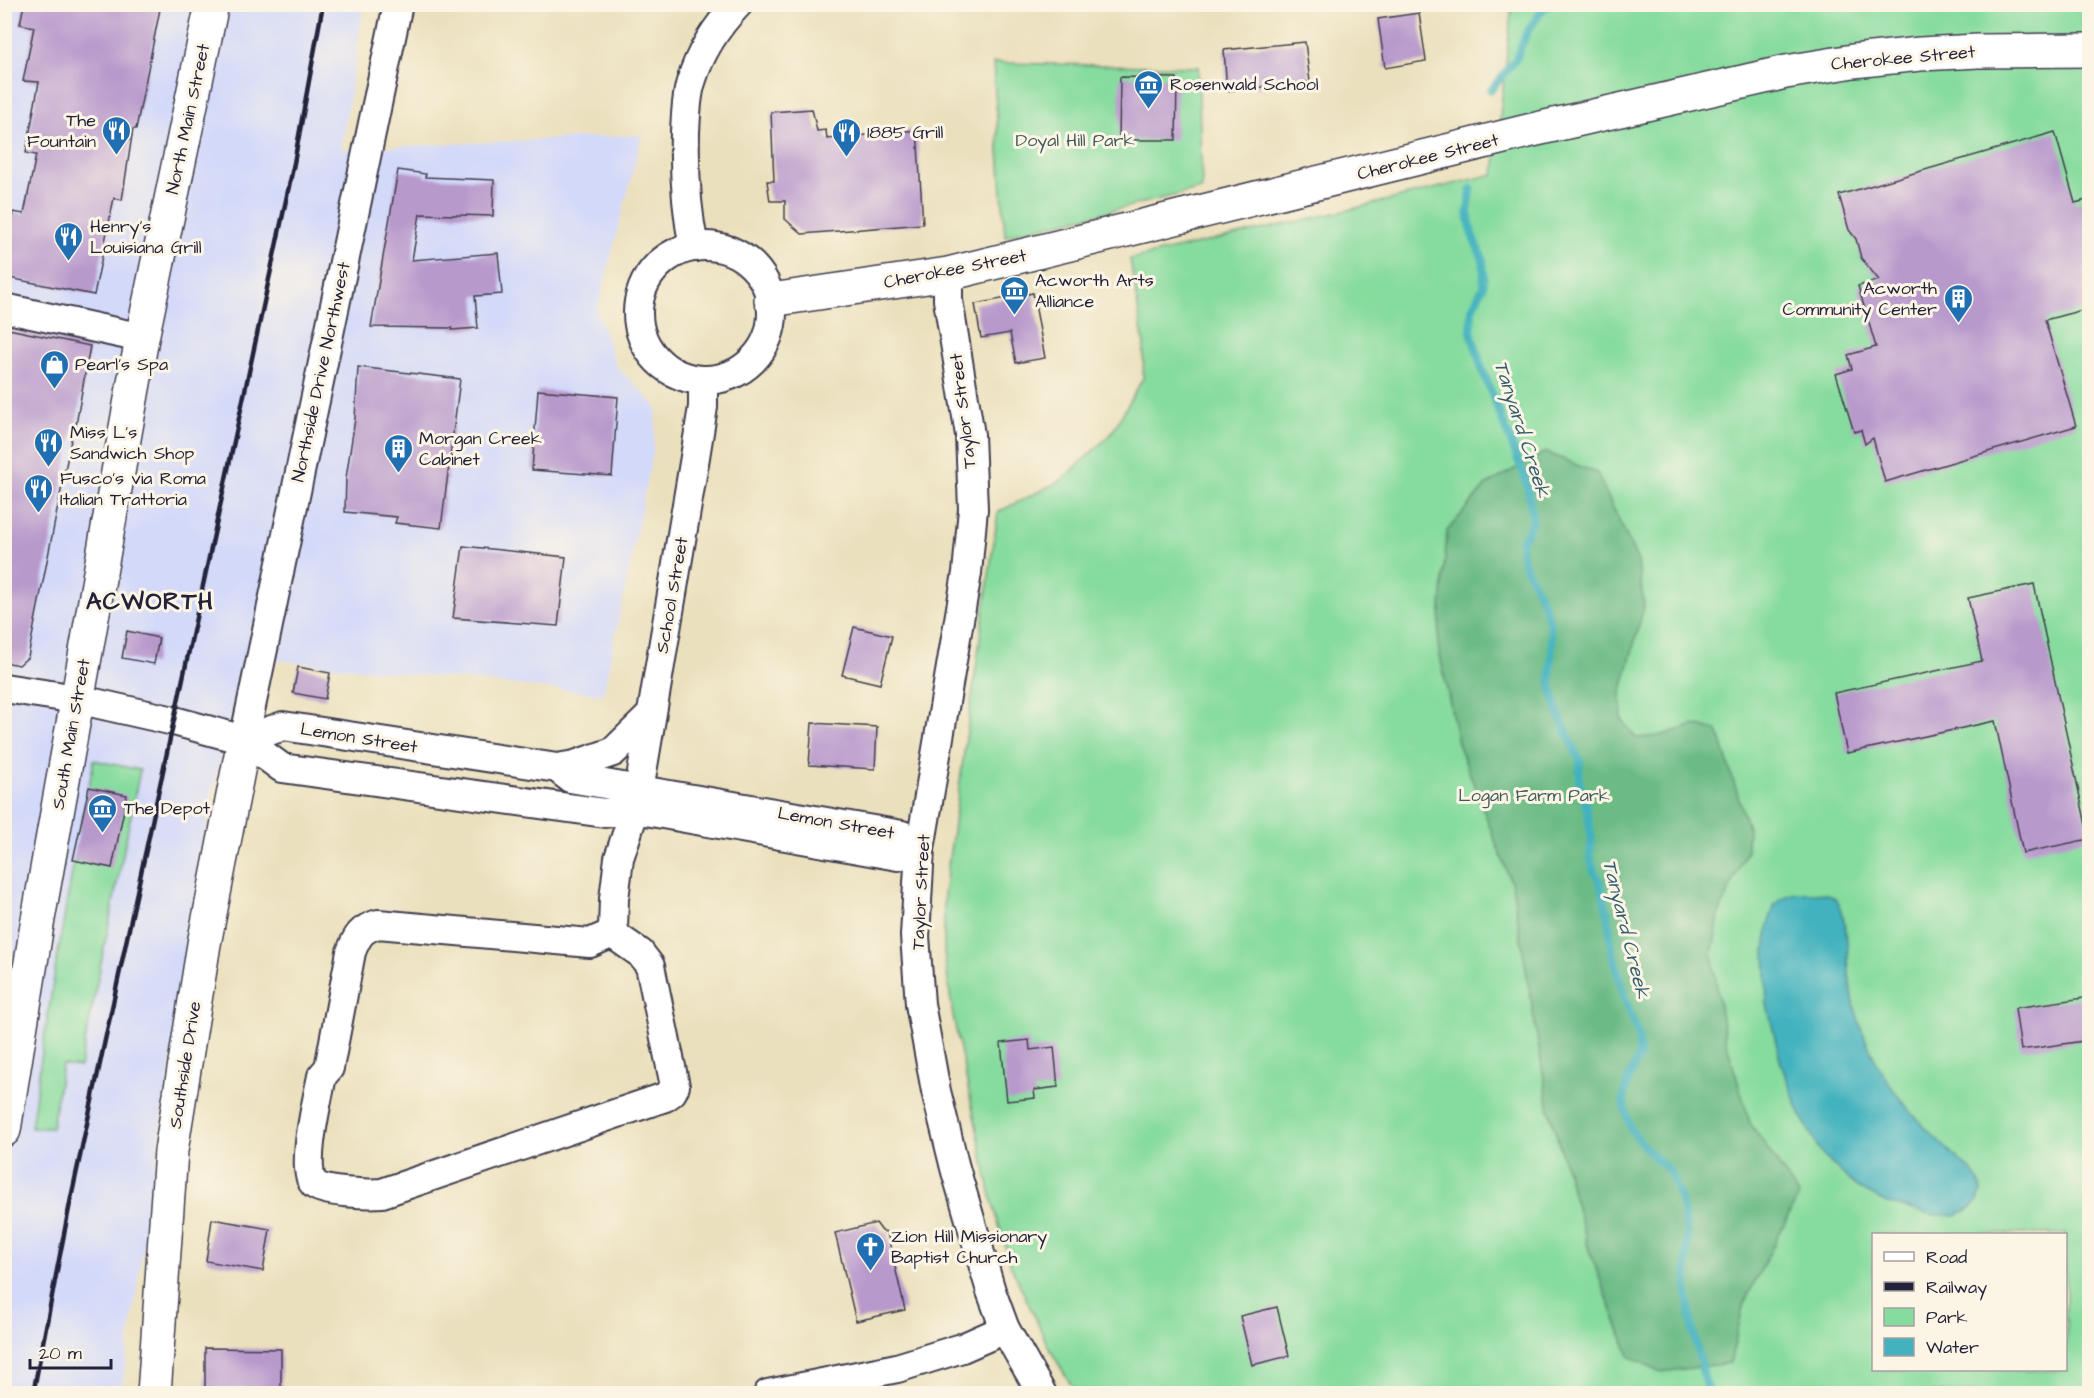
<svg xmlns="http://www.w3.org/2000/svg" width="2094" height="1398" font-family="'Architects Daughter',sans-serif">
<rect width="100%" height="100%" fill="#fcf5e5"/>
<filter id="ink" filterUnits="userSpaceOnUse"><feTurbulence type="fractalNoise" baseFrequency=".0167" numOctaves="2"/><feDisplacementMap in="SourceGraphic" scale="12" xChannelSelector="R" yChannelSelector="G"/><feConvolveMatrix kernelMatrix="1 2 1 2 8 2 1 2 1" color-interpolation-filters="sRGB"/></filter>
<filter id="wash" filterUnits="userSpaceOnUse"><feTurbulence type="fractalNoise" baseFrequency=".008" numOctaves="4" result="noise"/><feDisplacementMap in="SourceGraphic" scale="24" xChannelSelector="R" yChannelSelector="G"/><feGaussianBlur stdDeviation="1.35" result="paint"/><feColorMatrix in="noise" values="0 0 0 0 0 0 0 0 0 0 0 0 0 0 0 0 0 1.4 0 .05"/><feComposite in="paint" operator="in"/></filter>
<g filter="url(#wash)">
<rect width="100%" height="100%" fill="#ebe0bd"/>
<path fill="#d3d9f9" d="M5,5H364L341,149L642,135L597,311L616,366L657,407L653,452L603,694L245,657L211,797L121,1393L5,1394Z"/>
<g fill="#86db9e" stroke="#547e6c" stroke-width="1.5" fill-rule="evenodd">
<path d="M1512,5H2089V23H2083L2090,48L2089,1393H1076L1049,1348L1011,1266L992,1201L953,1016L944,952V894L998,512L1062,480L1111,434L1143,378L1144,345L1130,259L1340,212L1494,174ZM1874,1234H2066V1370H1874Z"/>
<path d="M993,63L1198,67L1202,189L1005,236Z"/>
<path d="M94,760L140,770L80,1067L62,1065L52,1128H31C48,1005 69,882 94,760Z"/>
</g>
<path fill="#6cbb85" stroke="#476e60" stroke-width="1.5" d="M1545,452L1597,473L1638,561L1644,606L1621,694L1622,720L1636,738L1659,736L1694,725L1718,731L1748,828L1747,850L1720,911L1712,954L1725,1038L1750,1123L1799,1195L1744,1303L1730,1363L1661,1372L1629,1356L1589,1250L1549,1109L1512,885L1458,743L1438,646L1447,531L1486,485Z"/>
<path fill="#43b2be" stroke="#326a7c" stroke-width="1.5" d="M1795,893C1806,894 1828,890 1835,899C1851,921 1846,963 1851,989C1865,1069 1913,1121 1973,1172L1979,1181L1981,1191L1978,1202L1969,1209L1956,1215H1934L1887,1203L1858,1188L1822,1155L1800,1114L1781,1064L1767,1004L1765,950L1769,922L1775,904L1784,897Z"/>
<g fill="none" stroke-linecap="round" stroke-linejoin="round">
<g stroke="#43b2be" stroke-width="8">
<path d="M1491,90L1516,59L1526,34L1543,9L1549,4"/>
<path d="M1471,189L1468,212L1472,235L1483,259L1484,275L1483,287L1472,309L1471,332L1482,369L1524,475L1529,495L1533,521L1521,542L1523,562L1544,604L1550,624L1552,645L1550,681L1557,711L1580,761L1579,783L1586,805L1592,839L1590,854L1594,872L1600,882L1608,915L1612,950L1623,993L1639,1037V1057L1628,1079L1623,1101L1631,1130L1648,1151L1670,1171L1682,1204L1687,1234V1291L1692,1327L1708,1394"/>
</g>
</g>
<g id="blocks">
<g fill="#b899cc">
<path d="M24,4H161L136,129H133L122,200L114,198L94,295L4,277V255L13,212L24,214L36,155L26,153L39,82L23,81L34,27L20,24Z"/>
<path d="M1419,13L1426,61L1385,68L1378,19Z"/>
<path d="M1305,42L1310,82L1227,91L1224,50Z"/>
<path d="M1120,77L1177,78L1176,140H1119Z"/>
<path d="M812,109L817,131L826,130L827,139L917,130L923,224L802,234L785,219V201H770L767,181H774L771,112Z"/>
<path d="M2055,132L2075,203L2090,199V286L2085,287L2090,308L2045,320L2076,426L1885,482L1873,438L1865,444L1861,430L1854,432L1836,374L1852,369L1848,355L1876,347L1858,286L1879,280L1861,258L1856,239L1849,230L1839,195Z"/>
<path d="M398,170L426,174L425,177L494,180L493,216L420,214L412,260L498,253L502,294L475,296L478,328L452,330V328L371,327Z"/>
<path d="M1033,293L1045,358L1016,363L1010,333L981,338L975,304Z"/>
<path d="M4,328L90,346L76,425H74L28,657L19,665L4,662Z"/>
<path d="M358,367L460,379L441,528L395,523L397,517L345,512L346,478L355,419Z"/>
<path d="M538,390L618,397L612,476L532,470Z"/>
<path d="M463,546L566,557L558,626L453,618Z"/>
<path d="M2034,584L2089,839L2023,853L1995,721L1847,753L1834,693L1982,661L1968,598Z"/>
<path d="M854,627L892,636L880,684L842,675Z"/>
<path d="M127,631L159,638L154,664L122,658Z"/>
<path d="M298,667L330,673L325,699L293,693Z"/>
<path d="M812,723L877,727L875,769L809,765Z"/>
<path d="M89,787L127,795L112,868L73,860Z"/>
<path d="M2090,997V1040L2021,1050L2015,1008Z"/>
<path d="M1029,1040L1030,1050L1054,1047L1058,1087L1034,1090L1035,1098L1007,1101L1001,1043Z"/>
<path d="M212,1219L270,1229L263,1271L206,1261Z"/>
<path d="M876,1223L882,1231L887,1232L905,1310L856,1321L835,1233Z"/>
<path d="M1277,1307L1289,1356L1252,1365L1240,1316Z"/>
<path d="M205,1348L281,1349V1393L205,1394Z"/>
</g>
</g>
</g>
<g filter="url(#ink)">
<use href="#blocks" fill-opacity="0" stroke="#403e4e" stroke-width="1.5"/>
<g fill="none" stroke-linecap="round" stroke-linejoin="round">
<defs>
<g id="street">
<circle cx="705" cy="313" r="67"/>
<path d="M694,247C686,209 684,171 685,132C686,116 686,98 691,82C700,52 716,27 738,4"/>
<path d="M948,274V300L970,435L973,509L967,573L920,849L915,936L920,1004L936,1091L955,1168L991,1291L1005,1329L1042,1394"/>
<path d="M4,308L142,338"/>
<path d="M4,688L77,699L174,721L244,740L282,768L605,813L635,809L898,856L920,849"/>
<path d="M244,740L398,4"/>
<path d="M244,740L283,726L557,768L570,778L902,835L920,849"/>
<path d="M557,768L575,765L613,752L651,715"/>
<path d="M615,932L590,943L378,924C361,929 357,936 351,952L329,1068L322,1076C318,1097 300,1170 314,1184C323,1193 369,1194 382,1193L665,1097L672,1092L675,1086L650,966L640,953L617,937L613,929L614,899L619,858L635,809L639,790L695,457L703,407V381"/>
<path d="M768,1394L897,1368L962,1348L1005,1329"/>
</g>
<g id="secondary">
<path d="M771,300L948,274L1528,131L1786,72L1853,61L1920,54L1978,51L2090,50"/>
<path d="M4,1130L37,925L142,338L212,4"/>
<path d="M154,1394L171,1151L204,944L244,740"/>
</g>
</defs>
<use href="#street" stroke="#403e4e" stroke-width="32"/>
<use href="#secondary" stroke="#403e4e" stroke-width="36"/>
<use href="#street" stroke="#fff" stroke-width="28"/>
<use href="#secondary" stroke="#fff" stroke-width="33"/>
<path stroke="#22223b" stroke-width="4.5" d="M33,1394L71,1198L294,163L323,4"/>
</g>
</g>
<defs>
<symbol id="museum-pin" viewBox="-11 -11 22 30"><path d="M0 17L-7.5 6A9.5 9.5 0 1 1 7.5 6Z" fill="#1f6fb2" stroke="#fcf5e5"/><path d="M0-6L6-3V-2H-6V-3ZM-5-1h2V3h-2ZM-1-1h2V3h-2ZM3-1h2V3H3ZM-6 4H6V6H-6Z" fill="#fff"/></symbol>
<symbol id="restaurant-pin" viewBox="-11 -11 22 30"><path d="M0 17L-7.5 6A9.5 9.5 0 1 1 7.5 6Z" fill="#1f6fb2" stroke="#fcf5e5"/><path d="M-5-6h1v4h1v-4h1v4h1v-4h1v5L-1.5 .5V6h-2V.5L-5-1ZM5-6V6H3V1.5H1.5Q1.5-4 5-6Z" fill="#fff"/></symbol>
<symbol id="building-pin" viewBox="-11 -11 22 30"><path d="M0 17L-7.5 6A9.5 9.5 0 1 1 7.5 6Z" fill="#1f6fb2" stroke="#fcf5e5"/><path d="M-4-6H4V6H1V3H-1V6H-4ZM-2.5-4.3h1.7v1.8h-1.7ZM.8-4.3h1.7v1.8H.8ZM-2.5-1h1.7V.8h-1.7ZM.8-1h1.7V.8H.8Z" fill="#fff"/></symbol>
<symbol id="shop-pin" viewBox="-11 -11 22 30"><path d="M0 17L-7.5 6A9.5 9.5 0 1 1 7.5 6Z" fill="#1f6fb2" stroke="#fcf5e5"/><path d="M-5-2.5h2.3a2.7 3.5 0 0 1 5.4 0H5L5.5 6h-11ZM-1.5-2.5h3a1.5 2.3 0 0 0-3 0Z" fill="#fff"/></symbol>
<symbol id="church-pin" viewBox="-11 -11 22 30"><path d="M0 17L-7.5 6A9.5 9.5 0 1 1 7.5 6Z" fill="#1f6fb2" stroke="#fcf5e5"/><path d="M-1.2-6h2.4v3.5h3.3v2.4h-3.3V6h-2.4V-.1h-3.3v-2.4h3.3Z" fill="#fff"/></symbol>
</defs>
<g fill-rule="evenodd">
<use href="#museum-pin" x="1132" y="68" width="33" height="45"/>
<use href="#restaurant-pin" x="100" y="114" width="33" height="45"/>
<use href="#restaurant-pin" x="830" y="116" width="33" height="45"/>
<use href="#restaurant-pin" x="52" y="220" width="33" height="45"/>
<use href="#museum-pin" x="998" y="274" width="33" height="45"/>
<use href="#building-pin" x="1942" y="282" width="33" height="45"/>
<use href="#shop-pin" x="38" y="348" width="33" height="45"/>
<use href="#restaurant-pin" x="32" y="426" width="33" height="45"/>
<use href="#building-pin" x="382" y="432" width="33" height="45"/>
<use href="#restaurant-pin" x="22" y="472" width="33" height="45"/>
<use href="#museum-pin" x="86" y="792" width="33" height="45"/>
<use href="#church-pin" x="854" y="1230" width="33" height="45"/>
</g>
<g text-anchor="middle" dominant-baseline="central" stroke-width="6" stroke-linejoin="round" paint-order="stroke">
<g font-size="18" fill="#22223b" stroke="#fcf5e5">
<text transform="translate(1903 58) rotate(-5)">Cherokee Street</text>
<text transform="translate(188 119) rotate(-78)">North Main Street</text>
<text transform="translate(1428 157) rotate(-14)">Cherokee Street</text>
<text transform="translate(955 269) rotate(-11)">Cherokee Street</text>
<text transform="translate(321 372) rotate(-78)">Northside Drive Northwest</text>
<text transform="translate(963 411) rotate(-97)">Taylor Street</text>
<text transform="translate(672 595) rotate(-80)">School Street</text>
<text transform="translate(71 734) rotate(-80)">South Main Street</text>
<text transform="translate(359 738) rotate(9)">Lemon Street</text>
<text transform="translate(836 823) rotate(10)">Lemon Street</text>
<text transform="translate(921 892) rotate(-87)">Taylor Street</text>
<text transform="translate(185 1065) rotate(-81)">Southside Drive</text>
</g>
<g font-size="18" fill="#22223b" stroke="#fcf5e5" text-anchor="start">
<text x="1170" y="84">Rosenwald School</text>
<text x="96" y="120" text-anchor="end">The<tspan x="96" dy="21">Fountain</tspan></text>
<text x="867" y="132">1885 Grill</text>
<text x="90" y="226">Henry's<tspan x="90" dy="21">Louisiana Grill</tspan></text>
<text x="1035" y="280">Acworth Arts<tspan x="1035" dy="21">Alliance</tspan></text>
<text x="1937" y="288" text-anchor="end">Acworth<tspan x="1937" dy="21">Community Center</tspan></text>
<text x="75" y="364">Pearl's Spa</text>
<text x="70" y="432">Miss L's<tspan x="70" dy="21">Sandwich Shop</tspan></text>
<text x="419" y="438">Morgan Creek<tspan x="419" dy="21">Cabinet</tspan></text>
<text x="60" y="478">Fusco’s via Roma<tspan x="60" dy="21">Italian Trattoria</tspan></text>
<text x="124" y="808">The Depot</text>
<text x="891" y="1236">Zion Hill Missionary<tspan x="891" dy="21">Baptist Church</tspan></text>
</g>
<g font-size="18" fill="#405a59" stroke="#fcf5e5">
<text x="1075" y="140">Doyal Hill Park</text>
<text x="1534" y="795">Logan Farm Park</text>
</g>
<g font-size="20" font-style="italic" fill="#2f5c6f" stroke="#fcf5e5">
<text transform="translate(1522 429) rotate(72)">Tanyard Creek</text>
<text transform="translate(1626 929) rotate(76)">Tanyard Creek</text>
</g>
<g font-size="24" font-weight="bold" letter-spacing="1.5" fill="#22223b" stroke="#fcf5e5">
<text x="150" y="602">ACWORTH</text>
</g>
</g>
<rect width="2094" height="1398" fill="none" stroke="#fcf5e5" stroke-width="24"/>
<rect x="1872" y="1233" width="195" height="138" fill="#fcf5e5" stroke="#a5a1a1" stroke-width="1.5"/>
<rect x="1884" y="1252" width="30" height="9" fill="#ffffff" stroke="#a5a1a1" stroke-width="1.5"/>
<text x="1926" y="1263" font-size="18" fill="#22223b">Road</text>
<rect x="1884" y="1282" width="30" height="9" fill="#22223b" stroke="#a5a1a1" stroke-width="1.5"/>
<text x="1926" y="1293" font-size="18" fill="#22223b">Railway</text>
<rect x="1884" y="1308" width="30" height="18" fill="#86db9e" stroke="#a5a1a1" stroke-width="1.5"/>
<text x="1926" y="1323" font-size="18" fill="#22223b">Park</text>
<rect x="1884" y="1338" width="30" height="18" fill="#43b2be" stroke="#a5a1a1" stroke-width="1.5"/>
<text x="1926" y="1353" font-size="18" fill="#22223b">Water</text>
<path d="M30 1359v9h81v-9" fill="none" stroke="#22223b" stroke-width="3"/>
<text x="39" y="1359" font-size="18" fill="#22223b" stroke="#fcf5e5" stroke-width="4.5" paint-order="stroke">20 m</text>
</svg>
